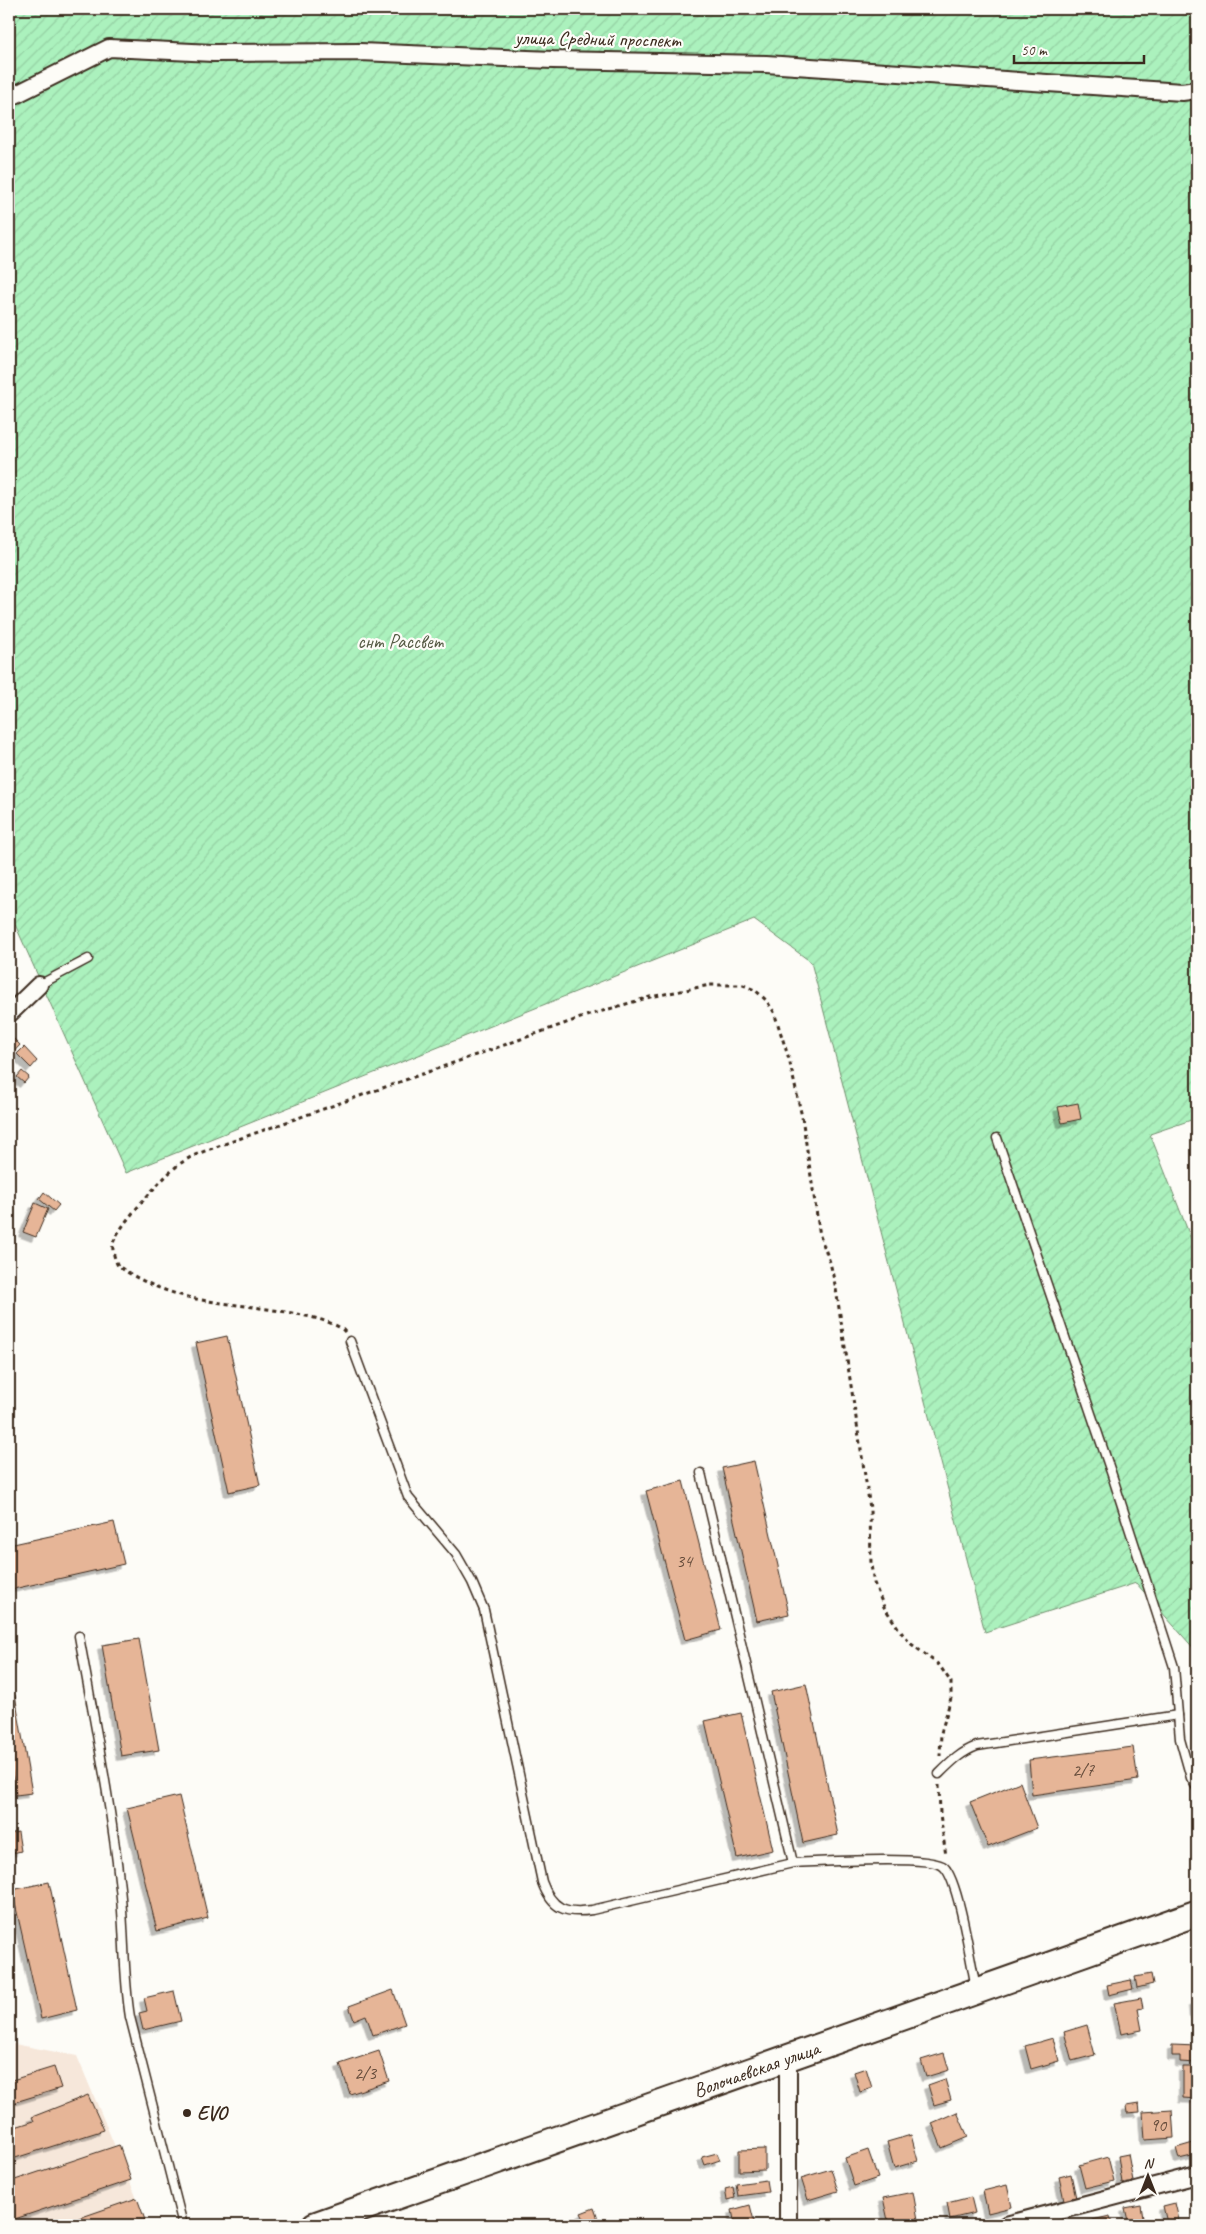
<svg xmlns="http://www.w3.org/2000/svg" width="1206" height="2234" font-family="Caveat,sans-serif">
<defs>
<pattern id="garden-furrows" width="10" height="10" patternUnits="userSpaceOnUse" patternTransform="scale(1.25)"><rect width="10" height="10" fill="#abf1bd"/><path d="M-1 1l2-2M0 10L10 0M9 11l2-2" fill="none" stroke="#94cfa2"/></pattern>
<filter id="shadow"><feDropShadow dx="-4.5" dy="4.5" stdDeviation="0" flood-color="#0004"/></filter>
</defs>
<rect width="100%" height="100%" fill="#fdfcf7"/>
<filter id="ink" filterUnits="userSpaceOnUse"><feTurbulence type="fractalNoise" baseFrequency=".02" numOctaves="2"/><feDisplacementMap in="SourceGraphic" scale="10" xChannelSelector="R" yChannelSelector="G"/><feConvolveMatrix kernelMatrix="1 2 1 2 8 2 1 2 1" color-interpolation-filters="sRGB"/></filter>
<g filter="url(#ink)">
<path fill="#f6e7da" d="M9,2043L77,2056L148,2225H9Z"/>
<path fill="url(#garden-furrows)" stroke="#738e6e" d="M9,9H1197V1118L1150,1134L1197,1254V1652L1136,1583L985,1632L811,962L754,920L126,1173L9,911Z"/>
<g fill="#e6b597" stroke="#3b2a1e" filter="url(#shadow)">
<path d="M9,1034L20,1045L9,1057Z"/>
<path d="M24,1047L37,1061L31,1068L17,1054Z"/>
<path d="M22,1071L29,1077L24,1083L17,1077Z"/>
<path d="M1078,1103L1081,1119L1062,1123L1058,1107Z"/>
<path d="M44,1192L59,1205L54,1211L39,1199Z"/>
<path d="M35,1203L48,1209L36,1237L23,1232Z"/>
<path d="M227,1336L260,1485L229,1492L196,1343Z"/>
<path d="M754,1461L789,1614L757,1621L722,1468Z"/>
<path d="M683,1481L721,1630L685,1640L646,1491Z"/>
<path d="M114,1522L124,1564L9,1590V1545Z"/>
<path d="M139,1639L159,1750L121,1756L102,1645Z"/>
<path d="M806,1684L838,1835L803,1843L771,1692Z"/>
<path d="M15,1695L32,1793L16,1795L10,1761H9V1696Z"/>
<path d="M741,1713L773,1850L737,1858L705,1721Z"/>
<path d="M1133,1747L1138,1780L1032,1795L1029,1760Z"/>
<path d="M1020,1782L1037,1828L988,1847L970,1802Z"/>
<path d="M179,1796L208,1918L157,1931L127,1808Z"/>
<path d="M18,1832L21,1851L9,1854V1834Z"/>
<path d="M49,1882L77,2010L41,2019L12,1890Z"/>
<path d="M1151,1974L1153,1984L1137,1988L1135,1977Z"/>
<path d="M1131,1980L1133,1989L1109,1995L1107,1985Z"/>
<path d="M393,1990L405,2024L373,2035L366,2015L354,2020L349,2006Z"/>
<path d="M174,1991L181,2021L143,2030L139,2013L147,2011L144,1998Z"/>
<path d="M1141,1998L1143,2008L1138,2009L1142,2030L1121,2034L1114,2003Z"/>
<path d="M1193,2002H1197V2013H1194Z"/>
<path d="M1196,2020H1197V2036H1195Z"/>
<path d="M1087,2025L1095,2055L1072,2061L1064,2032Z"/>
<path d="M1053,2038L1059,2061L1031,2069L1025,2046Z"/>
<path d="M1172,2045L1197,2046V2063L1180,2062V2056H1172Z"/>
<path d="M379,2051L389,2081L350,2094L340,2064Z"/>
<path d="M944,2053L949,2070L926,2077L921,2060Z"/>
<path d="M54,2067L61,2088L9,2104V2081Z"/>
<path d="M1183,2067H1197V2099L1183,2098Z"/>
<path d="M866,2068L872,2088L860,2092L854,2072Z"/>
<path d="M945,2079L951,2100L934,2105L928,2085Z"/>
<path d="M88,2095L104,2130L9,2160V2129L34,2121L32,2117Z"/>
<path d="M1139,2104L1140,2112L1127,2113L1126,2106Z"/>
<path d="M1172,2110L1174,2138L1145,2140L1143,2112Z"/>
<path d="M957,2112L968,2137L942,2148L932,2123Z"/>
<path d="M911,2135L918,2161L894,2168L887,2142Z"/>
<path d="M1193,2143L1196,2155L1179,2159L1176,2148Z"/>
<path d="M119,2145L131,2180L9,2221V2182Z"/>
<path d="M765,2149V2170L739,2171V2150Z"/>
<path d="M868,2150L878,2178L854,2186L845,2158Z"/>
<path d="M717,2153L720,2160L705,2165L702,2157Z"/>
<path d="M1128,2154L1133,2181L1122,2183L1118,2156Z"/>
<path d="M1108,2157L1114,2181L1085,2188L1079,2165Z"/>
<path d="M831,2169L838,2191L808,2200L801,2178Z"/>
<path d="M1071,2174L1076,2198L1064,2200L1059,2177Z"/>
<path d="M766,2180L768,2192L738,2196L736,2184Z"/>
<path d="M1007,2185L1012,2207L988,2213L983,2191Z"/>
<path d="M733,2187L735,2198L727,2200L725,2189Z"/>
<path d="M913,2192L919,2225H889L883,2198Z"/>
<path d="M971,2197L975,2213L950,2219L947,2203Z"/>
<path d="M137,2198L145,2220L130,2225H59Z"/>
<path d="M1175,2203L1179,2220L1167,2223L1163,2206Z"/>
<path d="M750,2205L755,2225H735L732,2210Z"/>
<path d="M1141,2205L1144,2225H1129L1125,2208Z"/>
<path d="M594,2208L600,2225H575L574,2223L584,2219L581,2213Z"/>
<path d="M1110,2216L1112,2225H1079V2223Z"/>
</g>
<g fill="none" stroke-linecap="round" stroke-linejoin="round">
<defs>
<g id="lane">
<path d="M39,985L88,959"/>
<path d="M997,1138L1112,1475L1174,1667L1180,1739L1191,1778L1197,1788"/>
<path d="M350,1341L408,1497L456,1554L472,1582L484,1610L542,1882C552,1909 565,1914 592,1910L793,1863"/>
<path d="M701,1473L793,1863C816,1862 933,1855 944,1867C959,1881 971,1964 976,1988"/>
<path d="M79,1636C94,1720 111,1803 120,1888C125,1931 123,1974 130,2017L183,2225"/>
<path d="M939,1774C951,1762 961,1752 977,1746L1178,1715"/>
</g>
<g id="street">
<path d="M9,98L109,48L213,53L360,52L553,60L766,64L1182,92L1197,90"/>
<path d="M9,1014L39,985"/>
<path d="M788,2225V2059"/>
<path d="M1006,2225L1197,2175"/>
</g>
<g id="primary">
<path id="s1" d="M315,2225L1197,1913"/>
</g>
</defs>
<use href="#lane" stroke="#3b2a1e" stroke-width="11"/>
<use href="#street" stroke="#3b2a1e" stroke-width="20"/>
<use href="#primary" stroke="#3b2a1e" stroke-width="29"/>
<g stroke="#3b2a1e" stroke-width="3" stroke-dasharray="4 4" stroke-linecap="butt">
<path d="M345,1332C329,1312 225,1305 196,1299C168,1293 141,1282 118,1266C115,1260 112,1251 113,1244C115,1229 168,1171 181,1163C191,1156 202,1152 213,1148L589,1015L650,997L710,985H743L755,990L766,1000L774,1012L789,1059L802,1117L820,1236L830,1262L836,1289L870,1508L871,1565L874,1583L884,1607L901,1632L910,1643L939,1665L951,1682V1698L941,1733L940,1756"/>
<path d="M939,1785L940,1814L946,1856"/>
</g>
<use href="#lane" stroke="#fdfcf7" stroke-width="8"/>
<use href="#street" stroke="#fdfcf7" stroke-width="16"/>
<use href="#primary" stroke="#fdfcf7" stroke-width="25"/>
</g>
</g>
<circle fill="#3b2a1e" stroke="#fdfcf7" stroke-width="2" cx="187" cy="2113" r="5"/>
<g text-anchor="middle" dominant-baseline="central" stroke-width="4.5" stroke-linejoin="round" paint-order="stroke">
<g font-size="18" fill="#664d3c">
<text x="684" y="1561">34</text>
<text x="1083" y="1770">2/7</text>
<text x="365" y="2073">2/3</text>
<text x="1158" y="2125">90</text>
</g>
<g font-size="20" fill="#3b2a1e" stroke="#fdfcf7">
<text transform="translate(598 39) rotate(1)">улица Средний проспект</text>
<text stroke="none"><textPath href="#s1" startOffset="468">Волочаевская улица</textPath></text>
</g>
<g font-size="20" fill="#575c46" stroke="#fdfcf7">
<text x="400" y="641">снт Рассвет</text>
</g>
<g font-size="20" font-weight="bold" fill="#3b2a1e" stroke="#fdfcf7" text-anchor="start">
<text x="197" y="2113">EVO</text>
</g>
</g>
<rect width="1206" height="2234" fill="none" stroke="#fdfcf7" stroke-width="30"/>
<rect x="15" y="15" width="1176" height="2204" fill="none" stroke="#3b2a1e" stroke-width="2" filter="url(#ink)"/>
<g transform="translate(1148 2176)" stroke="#fdfcf7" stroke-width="4" paint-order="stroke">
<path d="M0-4L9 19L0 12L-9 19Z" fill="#3b2a1e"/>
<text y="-8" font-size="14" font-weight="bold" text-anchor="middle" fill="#3b2a1e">N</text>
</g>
<path d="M1014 55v8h130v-8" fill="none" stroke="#3b2a1e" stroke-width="2.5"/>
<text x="1021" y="55" font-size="15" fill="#3b2a1e" stroke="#fdfcf7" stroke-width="4" paint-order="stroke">50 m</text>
</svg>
